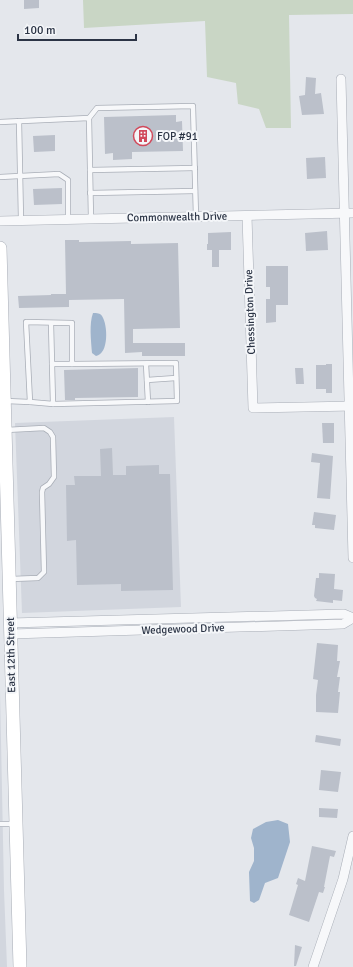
<svg xmlns="http://www.w3.org/2000/svg" width="353" height="967" font-family="Signika,sans-serif">
<rect width="100%" height="100%" fill="#e4e7ec"/>
<g fill="#d2d6de">
<path d="M174,417L181,607L22,613L15,423Z"/>
<path d="M0,690L4,890L7,967H0Z"/>
</g>
<path fill="#c9d6c5" d="M83,0H353V14L289,15L291,128H266L259,109L238,104L236,83L207,77L205,21L84,28Z"/>
<g fill="#9fb4cc">
<path d="M93,313C97,313 100,313 102,316C108,325 109,354 96,356L92,353C91,340 89,324 93,313Z"/>
<path d="M278,820L288,824L290,842L278,878L265,883L259,900L254,903L250,901L249,872L254,861V848L251,838L253,829L266,822Z"/>
</g>
<g fill="#bbc0ca">
<path d="M24,0H39V8L24,9Z"/>
<path d="M306,77L316,78L315,94L321,93L324,114L302,115L299,96L305,95Z"/>
<path d="M176,115V122L182,121L183,151L132,152V159L113,160V153L105,154L104,117Z"/>
<path d="M55,135V151L34,152L33,136Z"/>
<path d="M325,157L326,178L307,179L306,158Z"/>
<path d="M62,188V204L34,205L33,189Z"/>
<path d="M327,231L328,250L306,251L305,233Z"/>
<path d="M231,232V250H219V267H212V250H207V244H208V233Z"/>
<path d="M65,240H79V242L131,241V244L178,243L180,328L133,329V343H185V356H142V352L125,353L124,299L69,300V307L19,308L18,296L51,295V294H66Z"/>
<path d="M266,266H288V305H276V322L266,323V299H270V287H266Z"/>
<path d="M326,364H332V393H326V389H316V365H326Z"/>
<path d="M138,368V397L75,398V400H65L64,370Z"/>
<path d="M295,368H303L304,384H296Z"/>
<path d="M322,423H334V443H323Z"/>
<path d="M112,448L113,475H126V466L159,465V474H170L173,590L121,591V584L77,585L76,540L67,541L66,485H75L74,476H101L100,449Z"/>
<path d="M312,453L333,456L330,499L317,498L320,463L311,462Z"/>
<path d="M314,512L336,515L334,530L315,528V525H312Z"/>
<path d="M319,573L335,574L334,589L343,590L342,601L333,600V603L316,601L317,599L315,598L314,596L316,578H319Z"/>
<path d="M317,643L338,645L337,661H340L337,677H340L338,692H340L338,713L316,712V695L318,680L313,679Z"/>
<path d="M316,735L341,739L340,746L315,742Z"/>
<path d="M321,770L341,772L338,792L319,790Z"/>
<path d="M319,808L338,809L337,818L319,817Z"/>
<path d="M312,846L336,851L334,857L330,856L324,887H325L323,893L319,892L309,922L289,915L298,885L296,884L298,878L305,881Z"/>
<path d="M295,945L302,947L296,966H294Z"/>
</g>
<g fill="none" stroke-linecap="round" stroke-linejoin="round">
<defs>
<g id="lane">
<path d="M89,118L97,108L193,106L196,217"/>
<path d="M19,121L21,220"/>
<path d="M0,122L89,118L91,219"/>
<path d="M90,170L195,168"/>
<path d="M0,177L59,174L68,180V219"/>
<path d="M90,193L195,191"/>
<path d="M146,364L148,402"/>
<path d="M147,380L176,378"/>
<path d="M6,401L30,402L26,322L72,323V364H52L51,323"/>
<path d="M30,402L53,404L52,364"/>
<path d="M53,404L177,401L176,363L72,364"/>
<path d="M6,430L44,428L50,432L53,437L54,477L49,484L43,488L42,492L44,572L38,578L11,579"/>
<path d="M0,824H15"/>
</g>
<g id="street">
<path d="M341,79L353,558"/>
<path d="M247,216L253,408L353,406"/>
<path d="M0,221L353,213"/>
<path d="M10,623L344,614L353,618"/>
<path d="M11,634L343,624L353,618"/>
<path d="M313,967L343,879L353,836"/>
</g>
<path id="secondary" d="M0,248L20,967"/>
</defs>
<use href="#lane" stroke="#a9aeb7" stroke-width="6"/>
<use href="#street" stroke="#a9aeb7" stroke-width="10"/>
<use href="#secondary" stroke="#a9aeb7" stroke-width="14"/>
<use href="#lane" stroke="#f7f8fa" stroke-width="4.5"/>
<use href="#street" stroke="#f7f8fa" stroke-width="9"/>
<use href="#secondary" stroke="#fff" stroke-width="13"/>
</g>
<defs>
<symbol id="building-ring" viewBox="-11 -11 22 22"><circle r="9.5" fill="#f4f6f9" stroke="#d1495b" stroke-width="1.5"/><path d="M-4-6H4V6H1V3H-1V6H-4ZM-2.5-4.3h1.7v1.8h-1.7ZM.8-4.3h1.7v1.8H.8ZM-2.5-1h1.7V.8h-1.7ZM.8-1h1.7V.8H.8Z" fill="#d1495b"/></symbol>
</defs>
<g fill-rule="evenodd">
<use href="#building-ring" x="132" y="125" width="22" height="22"/>
</g>
<g text-anchor="middle" dominant-baseline="central" stroke-width="4" stroke-linejoin="round" paint-order="stroke">
<g font-size="11" fill="#2b3445" stroke="#f4f6f9" text-anchor="start">
<text x="157" y="136">FOP #91</text>
</g>
<g font-size="11" fill="#2b3445" stroke="#f4f6f9">
<text transform="translate(177 217) rotate(-1)">Commonwealth Drive</text>
<text transform="translate(250 312) rotate(-92)">Chessington Drive</text>
<text transform="translate(183 629) rotate(-2)">Wedgewood Drive</text>
<text transform="translate(11 655) rotate(-91)">East 12th Street</text>
</g>
</g>
<path d="M18 34v6h118v-6" fill="none" stroke="#2b3445" stroke-width="2"/>
<text x="24" y="34" font-size="12" fill="#2b3445" stroke="#f4f6f9" stroke-width="3" paint-order="stroke">100 m</text>
</svg>
